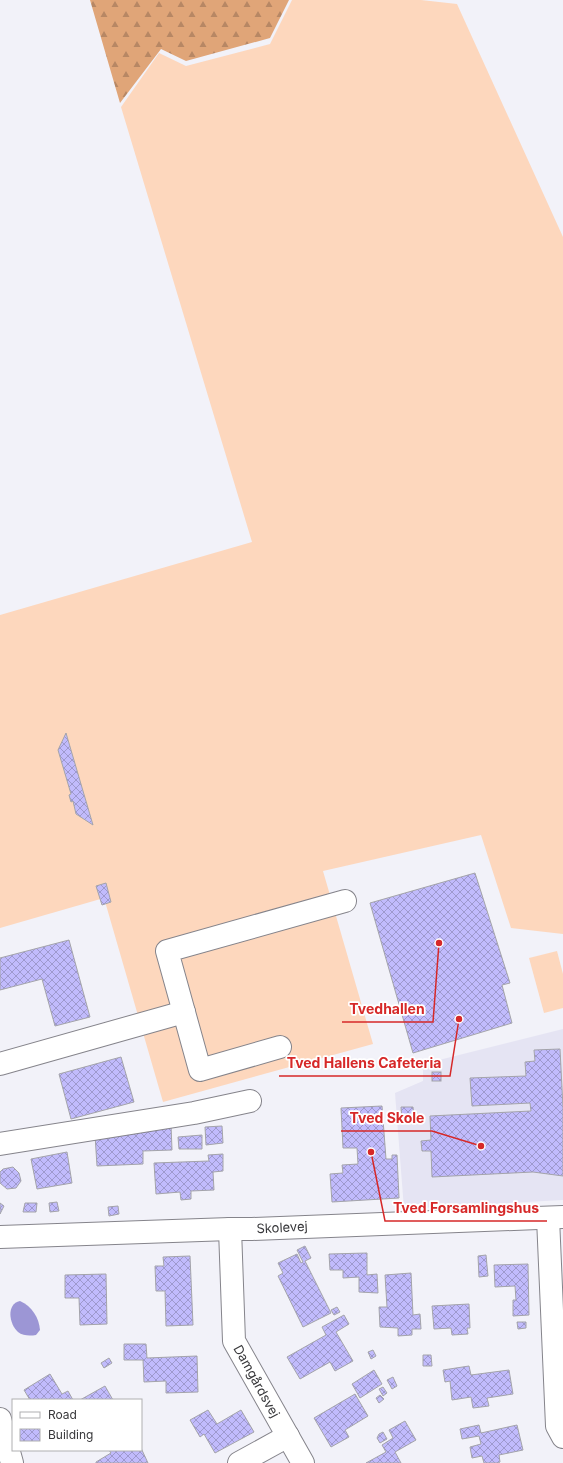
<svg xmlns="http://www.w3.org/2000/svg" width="563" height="1463" font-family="Inter,sans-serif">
<defs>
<pattern id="forest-firs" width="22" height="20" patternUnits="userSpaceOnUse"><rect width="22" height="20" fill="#e0a578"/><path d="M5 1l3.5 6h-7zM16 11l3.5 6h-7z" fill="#b78764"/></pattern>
<pattern id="building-cross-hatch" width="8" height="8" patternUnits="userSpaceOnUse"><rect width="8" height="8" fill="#c1bbfc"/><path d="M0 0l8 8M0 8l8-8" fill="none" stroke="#9e99cd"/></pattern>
</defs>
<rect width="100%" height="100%" fill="#f2f2f9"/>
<path fill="#e5e4f3" d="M563,1029V1200L404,1209L395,1093L423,1081V1064Z"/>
<path fill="url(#forest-firs)" d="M90,0H289L270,38L186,61L161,49L120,103Z"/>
<g fill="#fdd7bd">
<path d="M292,0H421L457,4L563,237V934L511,928L481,835L323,871L373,1044L163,1102L104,898L0,928V615L252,542L121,107L159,53L186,66L270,44Z"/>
<path d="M557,951L563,974V1008L544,1013L529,958Z"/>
</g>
<path fill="#9c96d5" d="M20,1301C32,1306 39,1318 40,1330L36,1335C30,1336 23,1336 18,1332C9,1324 6,1304 20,1301Z"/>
<g fill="url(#building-cross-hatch)" stroke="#a4a4aa">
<path d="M66,733L93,825L76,814L73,801L71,802L69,795L71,794L58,750Z"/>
<path d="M475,873L510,983L502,985L512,1023L413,1053L370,903Z"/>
<path d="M106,883L111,902L102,905L96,886Z"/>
<path d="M69,940L90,1017L55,1026L42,979L0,990V958Z"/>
<path d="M560,1049L563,1108V1176L533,1172L432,1177L431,1151H422L421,1141L431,1140L430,1116L531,1111L530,1103L472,1106L470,1078L526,1076L525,1062L535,1061L534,1050Z"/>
<path d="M121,1057L134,1102L71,1119L59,1074Z"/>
<rect x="432" y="1072" width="9" height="9"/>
<path d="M382,1106L386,1159H392V1155H397L399,1198L332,1202L330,1174L343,1173L342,1165L358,1164L357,1148H343L341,1108Z"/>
<path d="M401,1107H413L414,1119L402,1120Z"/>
<path d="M171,1125L172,1150L143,1151V1164L97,1166L95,1135Z"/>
<path d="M222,1126L223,1143L206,1145L205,1127Z"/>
<path d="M202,1135V1149H179L178,1137Z"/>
<path d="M67,1152L72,1183L37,1189L31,1159Z"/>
<path d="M223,1154V1171L213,1172L214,1190L191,1191V1199L181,1200L180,1192L156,1194L154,1163L209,1161L208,1155Z"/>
<path d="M13,1167L19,1173L21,1181L16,1188L7,1189L0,1183V1172L3,1169Z"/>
<path d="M57,1202L59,1211L50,1212L49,1203Z"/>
<path d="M0,1203L4,1206L0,1214Z"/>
<path d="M25,1203H37L36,1212H23Z"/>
<path d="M118,1206L119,1214L109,1216L108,1207Z"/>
<path d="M305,1246L311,1258L305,1261L331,1313L303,1327L278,1276L283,1273L278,1263L297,1254L301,1263L303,1262L297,1250Z"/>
<path d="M367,1253V1275L377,1274L378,1293L359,1292V1277L343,1278V1270H330L329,1254Z"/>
<path d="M486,1255L488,1276L479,1277L478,1256Z"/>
<path d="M190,1256L193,1325L166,1326L165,1291H156L155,1266H164L163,1257Z"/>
<path d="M528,1264L529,1315L513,1316V1300H516L515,1286L495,1287L494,1265Z"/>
<path d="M411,1273L413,1315L420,1314L421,1329H412V1335L398,1336V1328L380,1327L379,1307H387L385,1275Z"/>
<path d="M106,1274L107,1324L80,1325L79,1298H65V1275Z"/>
<path d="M469,1304L470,1328H467L468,1334L452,1335L451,1328L434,1329L432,1306Z"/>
<path d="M337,1307L340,1312L334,1315L331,1310Z"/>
<path d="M344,1315L349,1324L336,1332L353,1361L335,1371L330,1362L300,1379L287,1357L326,1335L322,1327Z"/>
<path d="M517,1322H526V1328L518,1329Z"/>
<path d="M124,1344H146L147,1358L197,1356L198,1392L166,1393V1381L144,1382L143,1360H124Z"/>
<path d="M373,1350L376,1356L371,1359L368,1352Z"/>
<path d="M423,1355H431L432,1366H423Z"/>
<path d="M109,1358L112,1363L104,1368L101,1363Z"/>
<path d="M469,1366L471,1375L509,1370L513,1394L487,1398L489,1406L473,1408L471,1397L452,1400L450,1381L445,1382L443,1370Z"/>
<path d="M374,1370L382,1384L360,1398L352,1384Z"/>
<path d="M50,1374L62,1394L68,1391L73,1400H30L24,1390Z"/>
<path d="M393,1377L397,1386L392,1389L387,1380Z"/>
<path d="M105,1386L113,1400H80Z"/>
<path d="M383,1387L387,1393L383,1396L379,1389Z"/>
<path d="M355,1394L368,1416L345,1430L349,1437L331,1447L314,1418Z"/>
<path d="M380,1395L384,1399L379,1403L376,1398Z"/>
<path d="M208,1410L217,1424L241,1410L254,1432L215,1453L204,1434L200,1437L190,1420Z"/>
<path d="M405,1421L416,1440L395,1452L401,1463H366L386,1452L382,1445L393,1438L389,1430Z"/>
<path d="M479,1425L481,1433L517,1425L523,1450L499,1455L500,1462L498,1463H484L482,1456L472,1458L470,1447L481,1444L479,1436L462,1439L460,1429Z"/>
<path d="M383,1432L387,1439L380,1443L377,1438L379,1434Z"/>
<path d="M141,1448L148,1463H96V1462L111,1453L109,1450H141Z"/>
</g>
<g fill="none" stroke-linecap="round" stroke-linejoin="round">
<defs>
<g id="minor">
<path d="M280,1047L200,1070L167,951L345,901"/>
<path d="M0,1064L184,1012"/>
<path d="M0,1144L194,1113L250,1101"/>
<path d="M548,1218L557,1426L563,1437"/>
<path d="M230,1229L234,1341L303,1463"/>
<path d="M0,1237L230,1229H252L563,1217"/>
<path d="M0,1419L12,1463"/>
<path d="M239,1463L288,1436"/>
</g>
</defs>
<use href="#minor" stroke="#85848b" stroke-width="24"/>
<use href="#minor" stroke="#fff" stroke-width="22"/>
</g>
<g text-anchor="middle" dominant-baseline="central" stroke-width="3.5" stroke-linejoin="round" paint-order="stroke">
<g font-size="13" fill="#38383b" stroke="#fff">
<text transform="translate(282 1227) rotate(-3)">Skolevej</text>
<text transform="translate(257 1381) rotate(61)">Damgårdsvej</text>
</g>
</g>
<path fill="none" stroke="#d62828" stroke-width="1.5" d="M439 943L433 1022H342M459 1019L450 1076H279M481 1146L432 1131H341M371 1152L385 1221H547"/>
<g fill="#d62828" stroke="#fff" stroke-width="1.5">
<circle cx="439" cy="943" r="4"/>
<circle cx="459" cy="1019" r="4"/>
<circle cx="481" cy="1146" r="4"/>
<circle cx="371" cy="1152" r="4"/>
</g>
<g font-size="14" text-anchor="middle" font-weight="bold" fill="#d62828" stroke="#fff" stroke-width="3.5" stroke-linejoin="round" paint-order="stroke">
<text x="387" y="1014">Tvedhallen</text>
<text x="364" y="1068">Tved Hallens Cafeteria</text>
<text x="387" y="1123">Tved Skole</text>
<text x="466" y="1213">Tved Forsamlingshus</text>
</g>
<rect x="12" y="1399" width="130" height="52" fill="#ffffff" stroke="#afafb1"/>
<rect x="20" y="1412" width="20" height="6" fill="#ffffff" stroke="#afafb1"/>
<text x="48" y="1419" font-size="12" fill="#38383b">Road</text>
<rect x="20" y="1429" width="20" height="12" fill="url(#building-cross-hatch)" stroke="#afafb1"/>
<text x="48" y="1439" font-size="12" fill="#38383b">Building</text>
</svg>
